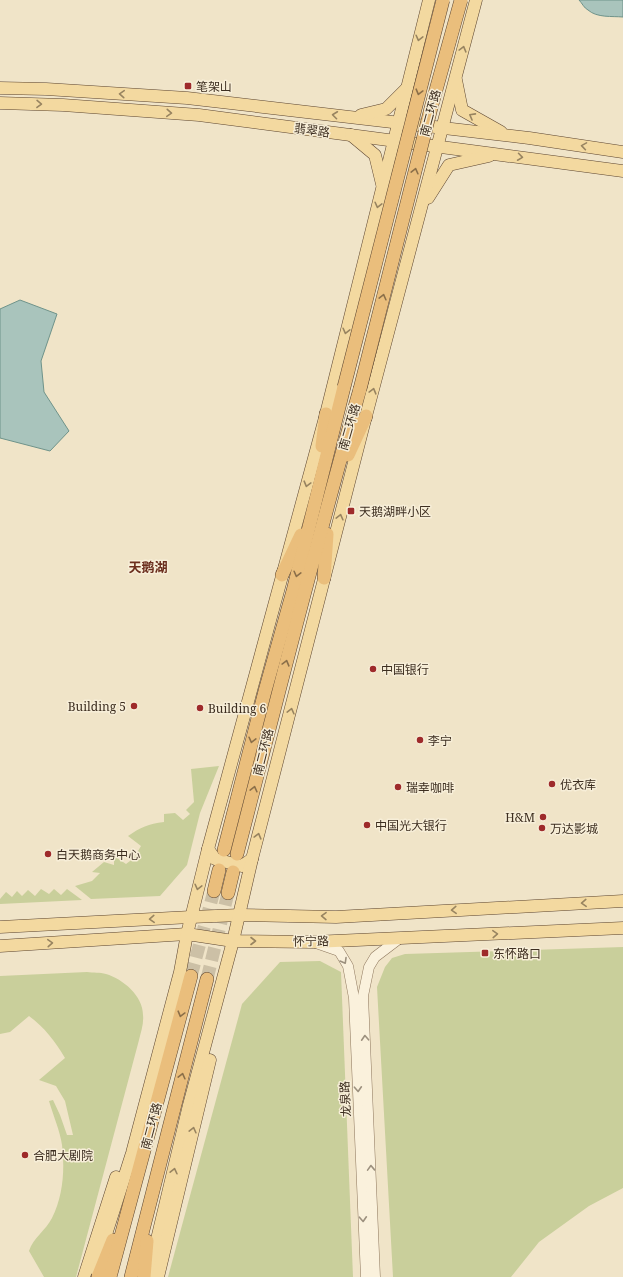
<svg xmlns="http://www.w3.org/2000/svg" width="623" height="1277" font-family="'Noto Serif','Noto Sans SC',serif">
<rect width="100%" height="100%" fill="#f0e4c8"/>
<g fill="#c9cf9b">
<path d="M219,766L200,813L187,865L160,896L91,899L75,886L92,881L100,873L92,872L104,862L114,865V856L126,864L134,858L141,846L128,836C141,827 148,824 164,822V814L175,813L183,820L190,814L186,810L194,802L191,769Z"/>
<path d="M41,889L49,894L54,889L61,895L67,889L82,900L0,904V899L6,892L12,897L17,891L22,896L28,890L35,896Z"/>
<path d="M623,947V1188L589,1206L539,1242L511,1277H393L377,987L385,967L392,958L405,954Z"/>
<path d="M320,961L341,972L353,1277H168L242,1004L280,962Z"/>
<path d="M87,972C93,973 100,972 106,974C123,979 143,996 143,1015C144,1023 141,1032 139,1040L76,1277H44L29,1251C33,1238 46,1230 52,1218C63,1196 65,1170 62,1145C60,1131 53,1115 49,1101L53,1100L60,1115L67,1135H73L65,1101L56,1086L39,1080L65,1058C55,1041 45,1028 29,1016L10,1032L0,1034V976Z"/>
</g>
<g fill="#a9c4bc" stroke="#6f938a">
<path d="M579,0H623V17C612,16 597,18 588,10C584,8 582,3 579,0Z"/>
<path d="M20,300L57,314L41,361L44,392L69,431L50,451L0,438V309Z"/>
</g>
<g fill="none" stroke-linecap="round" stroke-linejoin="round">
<g stroke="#ccc0a6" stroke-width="13" stroke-dasharray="13 6" stroke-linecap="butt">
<path d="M191,976L214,891"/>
<path d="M207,979L228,893"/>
</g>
<defs>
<g id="tertiary">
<path d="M316,943L339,951L348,966L354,998L366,1277"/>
<path d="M375,1277L363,996L369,967L375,957L400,938"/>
</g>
<g id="primary">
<path d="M456,80L462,110L501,132"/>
<path d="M0,88L46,89L187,98L529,138L623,152"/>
<path d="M0,103L63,105L199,115L623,171"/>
<path d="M361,115L386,109L406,89"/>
<path d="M351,135L375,155L382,184"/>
<path d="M428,198L449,165L489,156"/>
<path d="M208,849L215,859L242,866L252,859"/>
<path d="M0,927L191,917L240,915L336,917L623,901"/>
<path d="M0,946L187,934L233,941L313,942L623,928"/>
<path d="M95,1269L132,1153L180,972L187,934L208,849L326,414L429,0"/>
<path d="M84,1277L116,1177"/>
<path d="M148,1277L189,1105L233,941L252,859L366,416L476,0"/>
<path d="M158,1277L210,1060"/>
</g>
<g id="trunk">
<path d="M322,446L326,414"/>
<path d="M348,455L366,416"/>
<path d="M282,575L301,535"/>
<path d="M324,578L327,534"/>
<path d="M224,850L265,691L293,591L344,387"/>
<path d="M237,854C277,699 316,543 360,389"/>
<path d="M214,891L219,870"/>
<path d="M228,893L233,872"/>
<path d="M98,1277L113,1240"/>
<path d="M110,1277L191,976"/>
<path d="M131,1277L207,979"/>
<path d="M144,1277L147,1241"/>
</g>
</defs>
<use href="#tertiary" stroke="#8d765c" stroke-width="11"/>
<use href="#primary" stroke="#5b4430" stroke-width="13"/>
<use href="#trunk" stroke="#5b4430" stroke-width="14"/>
<use href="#tertiary" stroke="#faf1dc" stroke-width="10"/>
<use href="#primary" stroke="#f3d9a0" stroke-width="12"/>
<use href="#trunk" stroke="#eabe7c" stroke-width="13"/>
<defs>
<g id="trunk-bridge">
<path d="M344,387L443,0"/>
<path d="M360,389L431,108L461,0"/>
</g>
</defs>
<use href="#trunk-bridge" stroke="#5b4430" stroke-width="14" stroke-linecap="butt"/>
<use href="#trunk-bridge" stroke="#eabe7c" stroke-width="13"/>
</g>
<defs><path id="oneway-chevron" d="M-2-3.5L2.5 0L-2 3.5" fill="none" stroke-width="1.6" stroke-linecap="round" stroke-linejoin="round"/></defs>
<g stroke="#988460">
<use href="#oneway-chevron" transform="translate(419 38) rotate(104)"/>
<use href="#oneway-chevron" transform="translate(463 49) rotate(-75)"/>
<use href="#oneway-chevron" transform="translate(122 94) rotate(-176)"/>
<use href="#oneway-chevron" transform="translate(39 104) rotate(1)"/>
<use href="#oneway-chevron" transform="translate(169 113) rotate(4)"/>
<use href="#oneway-chevron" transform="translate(335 115) rotate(-173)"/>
<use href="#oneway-chevron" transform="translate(472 116) rotate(-151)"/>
<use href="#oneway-chevron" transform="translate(584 146) rotate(-171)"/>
<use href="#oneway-chevron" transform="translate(520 157) rotate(8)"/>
<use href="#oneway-chevron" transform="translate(378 205) rotate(104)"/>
<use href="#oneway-chevron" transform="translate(346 331) rotate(104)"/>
<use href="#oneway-chevron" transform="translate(373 391) rotate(-75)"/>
<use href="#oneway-chevron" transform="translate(307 484) rotate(105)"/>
<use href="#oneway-chevron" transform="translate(340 517) rotate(-76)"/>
<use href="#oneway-chevron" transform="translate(291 711) rotate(-76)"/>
<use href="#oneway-chevron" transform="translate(258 836) rotate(-75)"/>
<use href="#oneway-chevron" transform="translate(198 887) rotate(104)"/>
<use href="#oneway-chevron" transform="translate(584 903) rotate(177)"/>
<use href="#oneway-chevron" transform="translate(454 910) rotate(177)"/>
<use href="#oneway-chevron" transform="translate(324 916) rotate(-179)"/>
<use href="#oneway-chevron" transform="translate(152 919) rotate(177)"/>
<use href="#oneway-chevron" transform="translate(495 934) rotate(-3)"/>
<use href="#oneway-chevron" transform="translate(253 941)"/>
<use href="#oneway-chevron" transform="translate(50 943) rotate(-4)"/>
<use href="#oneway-chevron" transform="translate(193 1130) rotate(-76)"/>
<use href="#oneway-chevron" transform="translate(174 1171) rotate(-77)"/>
</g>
<g stroke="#8b6f49">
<use href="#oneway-chevron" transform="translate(419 92) rotate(105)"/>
<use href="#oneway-chevron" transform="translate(415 171) rotate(-76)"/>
<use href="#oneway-chevron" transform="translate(383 297) rotate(-76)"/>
<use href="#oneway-chevron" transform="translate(297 574) rotate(104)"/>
<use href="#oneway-chevron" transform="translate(286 663) rotate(-75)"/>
<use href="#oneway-chevron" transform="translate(252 740) rotate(104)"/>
<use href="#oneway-chevron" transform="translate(254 789) rotate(-76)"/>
<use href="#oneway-chevron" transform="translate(181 1014) rotate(105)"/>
<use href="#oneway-chevron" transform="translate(182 1076) rotate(-76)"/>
</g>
<g stroke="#9c907e">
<use href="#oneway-chevron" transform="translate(344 961) rotate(60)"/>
<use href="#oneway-chevron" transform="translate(365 1038) rotate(-93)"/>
<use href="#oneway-chevron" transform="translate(358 1089) rotate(87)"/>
<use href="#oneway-chevron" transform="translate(371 1168) rotate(-92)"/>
<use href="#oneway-chevron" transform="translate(363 1219) rotate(87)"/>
</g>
<g fill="#9e2a2b" stroke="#f7eed8" stroke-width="1.5">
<rect x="184" y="82" width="8" height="8" rx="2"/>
<rect x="347" y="507" width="8" height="8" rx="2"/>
<circle cx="373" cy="669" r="4"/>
<circle cx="134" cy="706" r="4"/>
<circle cx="200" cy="708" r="4"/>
<circle cx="420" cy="740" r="4"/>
<circle cx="552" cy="784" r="4"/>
<circle cx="398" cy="787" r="4"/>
<circle cx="543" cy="817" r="4"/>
<circle cx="367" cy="825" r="4"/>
<circle cx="542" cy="828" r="4"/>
<circle cx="48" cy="854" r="4"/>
<rect x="481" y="949" width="8" height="8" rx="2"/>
<circle cx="25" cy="1155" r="4"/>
</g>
<g text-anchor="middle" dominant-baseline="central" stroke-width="3" stroke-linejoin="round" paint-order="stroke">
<g font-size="12" fill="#3d2e20" stroke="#f7eed8" text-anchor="start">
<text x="196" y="86">笔架山</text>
<text x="359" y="511">天鹅湖畔小区</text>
<text x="381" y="669">中国银行</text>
<text x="126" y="706" text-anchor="end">Building 5</text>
<text x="208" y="708">Building 6</text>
<text x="428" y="740">李宁</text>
<text x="560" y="784">优衣库</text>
<text x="406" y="787">瑞幸咖啡</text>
<text x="535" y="817" text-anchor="end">H&amp;M</text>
<text x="375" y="825">中国光大银行</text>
<text x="550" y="828">万达影城</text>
<text x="56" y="854">白天鹅商务中心</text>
<text x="493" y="953">东怀路口</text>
<text x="33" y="1155">合肥大剧院</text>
</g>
<g font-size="12" fill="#3d2e20" stroke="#f7eed8">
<text transform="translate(430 113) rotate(-75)">南二环路</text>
<text transform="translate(312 130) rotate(8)">翡翠路</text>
<text transform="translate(349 427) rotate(-74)">南二环路</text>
<text transform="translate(263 752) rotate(-76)">南二环路</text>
<text transform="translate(311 941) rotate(-1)">怀宁路</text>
<text transform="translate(345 1099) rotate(-93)">龙泉路</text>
<text transform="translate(151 1126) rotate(-75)">南二环路</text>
</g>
<g font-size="13" font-weight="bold" fill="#6b2e1e" stroke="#f7eed8">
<text x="148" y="567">天鹅湖</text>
</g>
</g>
</svg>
